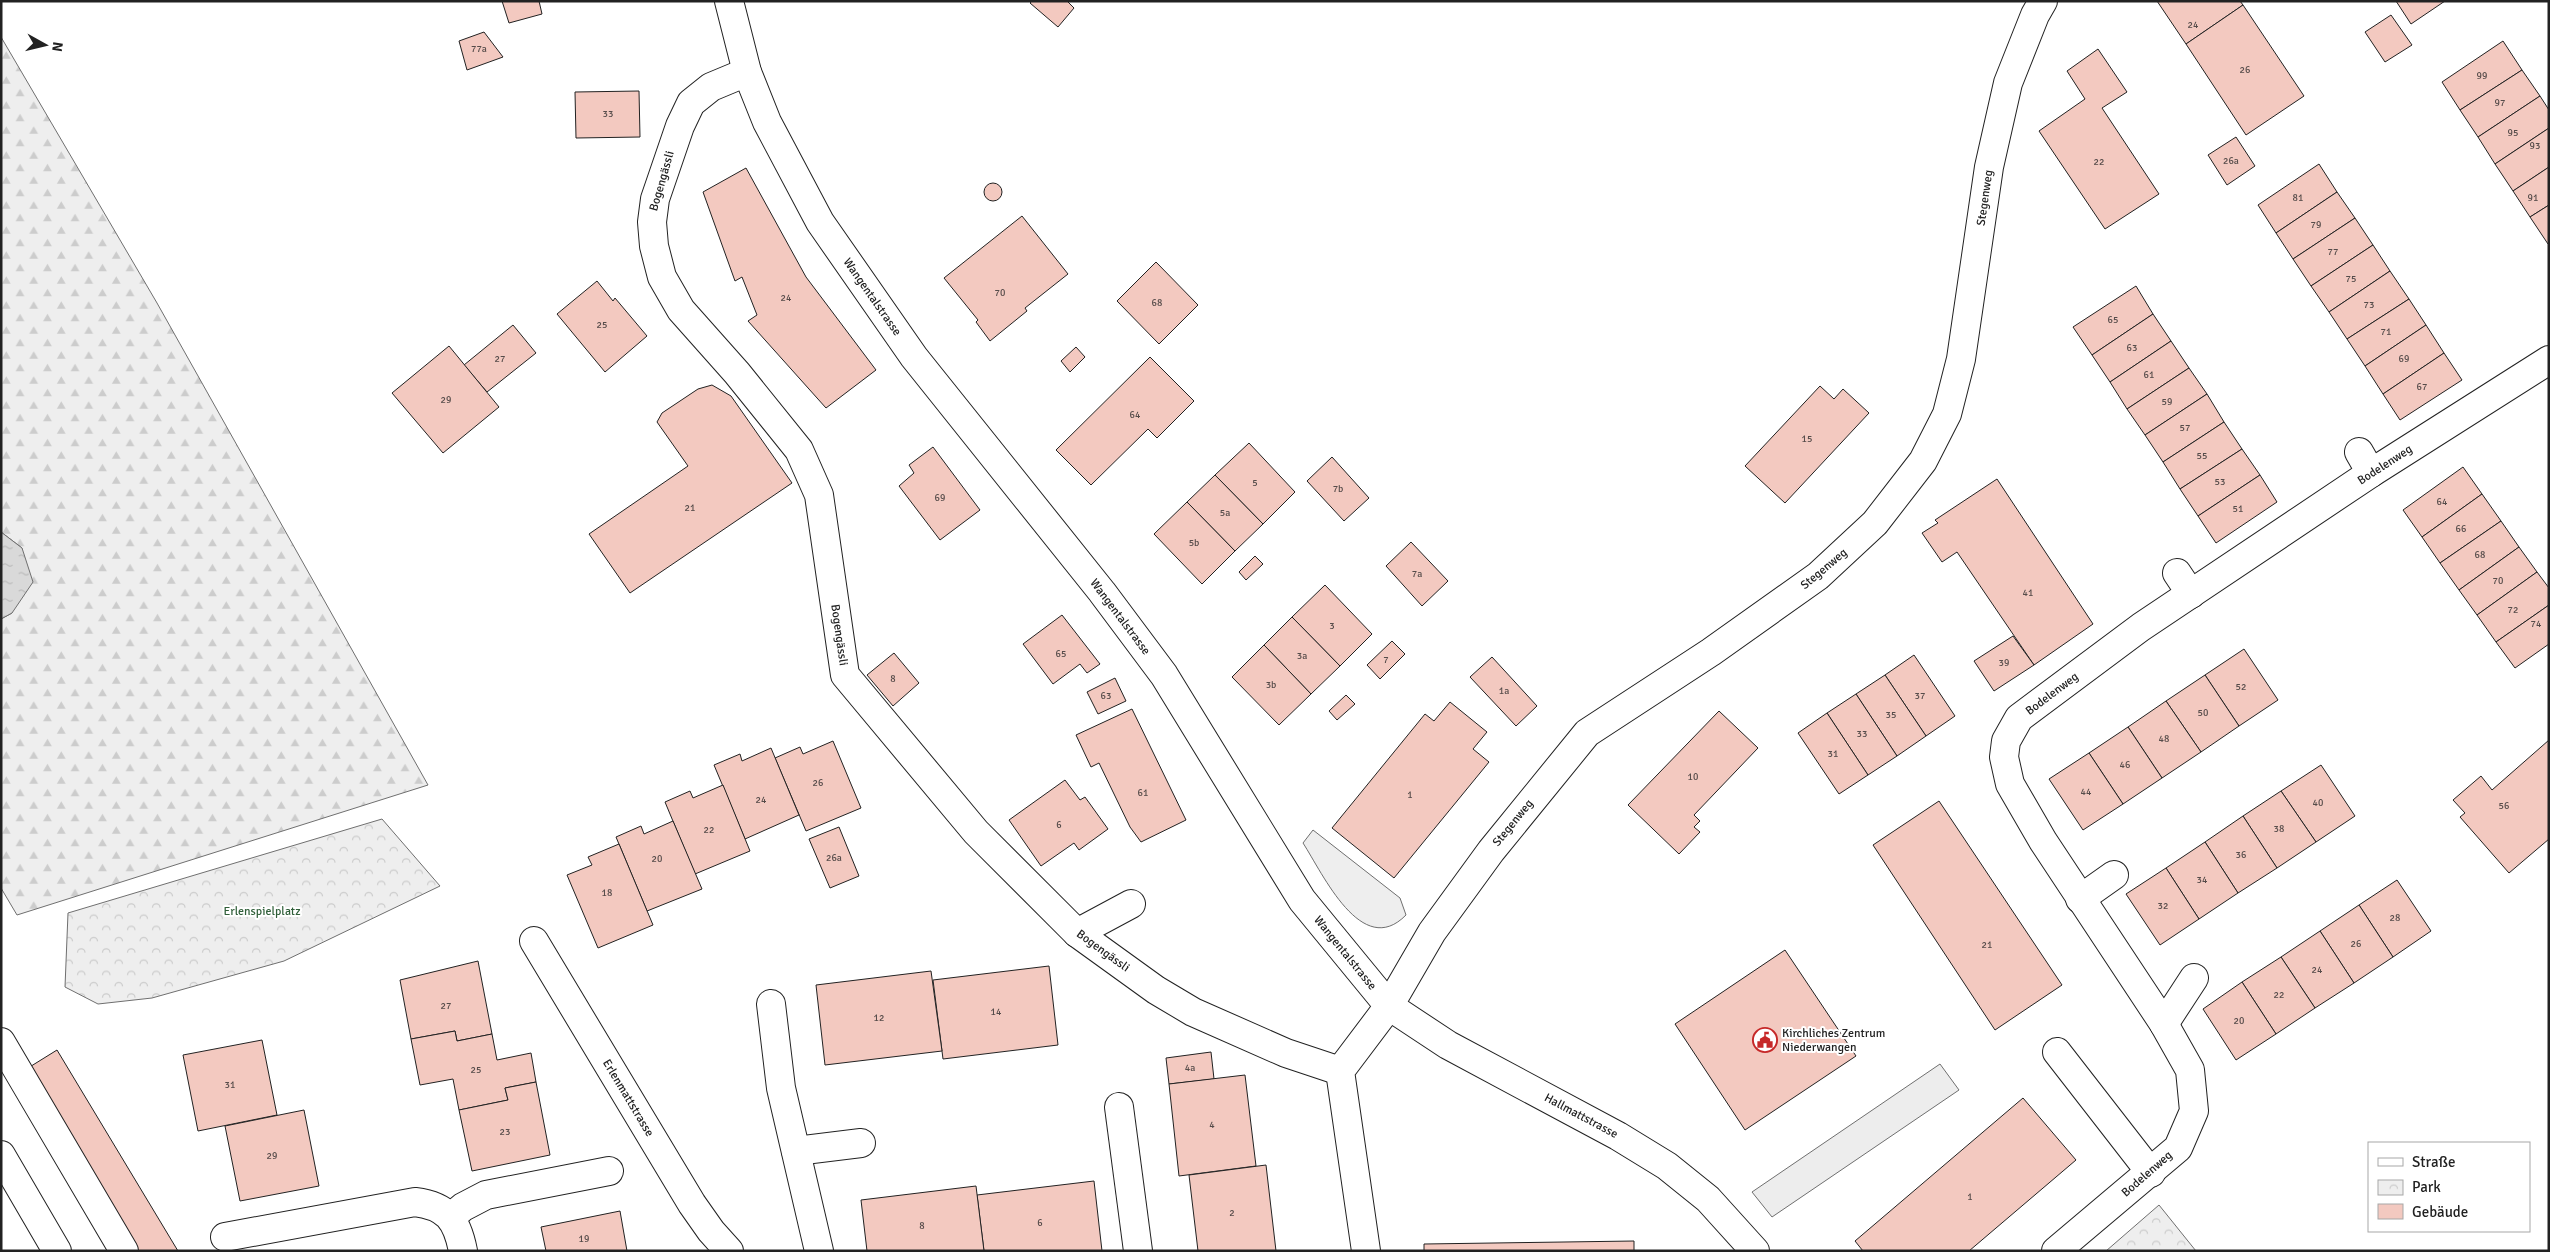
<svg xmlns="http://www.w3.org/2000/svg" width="2550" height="1252" font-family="Signika,sans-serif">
<defs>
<pattern id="forest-firs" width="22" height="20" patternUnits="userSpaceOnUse" patternTransform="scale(1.25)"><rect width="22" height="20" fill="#eee"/><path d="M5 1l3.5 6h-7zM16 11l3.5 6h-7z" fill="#ccc"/></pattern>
<pattern id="park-crowns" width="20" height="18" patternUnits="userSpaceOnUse" patternTransform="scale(1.25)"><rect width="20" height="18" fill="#eee"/><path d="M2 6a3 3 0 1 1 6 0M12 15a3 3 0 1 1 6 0" fill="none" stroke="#ccc"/></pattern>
<pattern id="water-ripples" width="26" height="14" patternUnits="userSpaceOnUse" patternTransform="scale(1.25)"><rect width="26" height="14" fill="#d9d9d9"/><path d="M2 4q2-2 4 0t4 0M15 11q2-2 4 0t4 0" fill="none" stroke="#bababa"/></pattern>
</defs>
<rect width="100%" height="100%" fill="#fff"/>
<path fill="#eee" stroke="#6f6f6f" d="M1313,830L1400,898L1406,915C1362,960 1323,874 1303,843Z"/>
<path fill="url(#forest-firs)" stroke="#6f6f6f" d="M1,37L157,303L428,785L17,915L1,888V619L12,613L22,548L1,532Z"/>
<g fill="url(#park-crowns)" stroke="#6f6f6f">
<path d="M382,819L440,886L284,961L152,998L98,1004L65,987L68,913Z"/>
<path d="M2159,1205L2196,1251H2106Z"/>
</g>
<path fill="#ededed" stroke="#6f6f6f" d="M1940,1064L1959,1090L1772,1217L1752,1192Z"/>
<path fill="url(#water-ripples)" stroke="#6f6f6f" d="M1,532L22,548L33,582L12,613L1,619Z"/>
<g fill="#f3c9c0" stroke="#222">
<path d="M502,1H539L542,14L509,23Z"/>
<path d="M1032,1H1067L1074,8L1058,27L1030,3Z"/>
<path d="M2157,1H2240L2243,5L2186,44Z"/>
<path d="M2396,1H2445L2411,24Z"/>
<path d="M2243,5L2304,96L2246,135L2186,44Z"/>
<path d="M2391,15L2412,45L2385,62L2365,32Z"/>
<path d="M484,32L503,57L467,70L459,41Z"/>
<path d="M2503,41L2522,70L2460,110L2442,82Z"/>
<path d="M2098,49L2127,92L2102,108L2159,194L2105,229L2039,131L2085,99L2067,71Z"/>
<path d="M2522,70L2540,96L2478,137L2460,110Z"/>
<path d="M639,91L640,137L576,138L575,92Z"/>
<path d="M2540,96L2549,110V128L2495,164L2478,137Z"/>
<path d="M2549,128V167L2513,191L2495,164Z"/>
<path d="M2236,137L2255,166L2227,185L2208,155Z"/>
<path d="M2319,164L2337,192L2276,233L2258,205Z"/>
<path d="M2549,167V205L2530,217L2513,191Z"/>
<path d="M746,168L806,277L876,370L826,408L748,321L757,315L742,277L735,281L703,192Z"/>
<circle cx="993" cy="192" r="9"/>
<path d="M2337,192L2355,218L2293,259L2276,233Z"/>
<path d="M2549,205V244H2548L2530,217Z"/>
<path d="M1022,216L1068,274L1025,308L1027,311L990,341L976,322L978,320L944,278Z"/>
<path d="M2355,218L2373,245L2311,286L2293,259Z"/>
<path d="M2373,245L2390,271L2329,312L2311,286Z"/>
<path d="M1156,262L1198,305L1159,344L1117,301Z"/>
<path d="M2390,271L2409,299L2347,339L2329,312Z"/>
<path d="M597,281L613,301L615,298L647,336L605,372L557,314Z"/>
<path d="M2136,286L2153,314L2092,355L2073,327Z"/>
<path d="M2409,299L2426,325L2365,366L2347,339Z"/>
<path d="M2153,314L2171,341L2110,382L2092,355Z"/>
<path d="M513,325L536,353L487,392L464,365Z"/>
<path d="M2426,325L2444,353L2383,394L2365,366Z"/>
<path d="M2171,341L2189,368L2127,409L2110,382Z"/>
<path d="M449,346L499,407L443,453L392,393Z"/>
<path d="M1076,347L1085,357L1070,372L1061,361Z"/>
<path d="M2444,353L2462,380L2400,420L2383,394Z"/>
<path d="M1150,357L1194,401L1157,438L1148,429L1091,485L1056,450Z"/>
<path d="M2189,368L2207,394L2145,435L2127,409Z"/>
<path d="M712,385L731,396L792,483L630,593L589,534L688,466L657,422L662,413L698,389Z"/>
<path d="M1820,386L1834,399L1843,389L1869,413L1785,503L1745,466Z"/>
<path d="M2207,394L2224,422L2163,462L2145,435Z"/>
<path d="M2224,422L2242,449L2180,489L2163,462Z"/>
<path d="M1249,443L1295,492L1263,524L1215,475Z"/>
<path d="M933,447L980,510L940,540L899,486L914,473L909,465Z"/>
<path d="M2242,449L2260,475L2198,516L2180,489Z"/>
<path d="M1332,457L1369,498L1344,521L1307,481Z"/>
<path d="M2463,467L2482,494L2422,537L2403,510Z"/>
<path d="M1215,475L1263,524L1235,551L1187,502Z"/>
<path d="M2260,475L2277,502L2216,543L2198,516Z"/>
<path d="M1997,479L2093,624L2034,665L1957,552L1942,562L1922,533L1938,523L1935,520Z"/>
<path d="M2482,494L2501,521L2440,563L2422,537Z"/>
<path d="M1187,502L1235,551L1202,584L1154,534Z"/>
<path d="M2501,521L2519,547L2459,590L2440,563Z"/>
<path d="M1411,542L1448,581L1422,606L1386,566Z"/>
<path d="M2519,547L2537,572L2477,615L2459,590Z"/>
<path d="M1255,556L1263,564L1246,580L1239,572Z"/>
<path d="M2537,572L2549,588V605L2496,642L2477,615Z"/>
<path d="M1325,585L1372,634L1340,666L1292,617Z"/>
<path d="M2549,605V644L2515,668L2496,642Z"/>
<path d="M1062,615L1100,664L1087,673L1080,664L1053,684L1023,644Z"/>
<path d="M1292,617L1340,666L1311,694L1264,645Z"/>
<path d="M2013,636L2034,665L1994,691L1974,661Z"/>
<path d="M1392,641L1405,654L1380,679L1367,665Z"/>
<path d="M1264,645L1311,694L1279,725L1232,677Z"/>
<path d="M2244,649L2278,700L2239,726L2205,675Z"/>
<path d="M894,653L919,683L893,706L867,675Z"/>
<path d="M1914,655L1955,716L1926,736L1885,675Z"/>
<path d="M1492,657L1537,706L1516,726L1470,677Z"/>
<path d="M1885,675L1926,736L1897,756L1856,694Z"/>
<path d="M2205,675L2239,726L2201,752L2166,701Z"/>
<path d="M1115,678L1126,701L1098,714L1087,692Z"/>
<path d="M1856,694L1897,756L1868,775L1827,713Z"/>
<path d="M1346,695L1355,704L1337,720L1329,711Z"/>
<path d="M2166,701L2201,752L2162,778L2128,727Z"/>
<path d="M1450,702L1487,732L1473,749L1489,762L1394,878L1332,828L1425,714L1434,721Z"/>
<path d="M1132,709L1186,820L1141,842L1130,827L1099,763L1091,767L1076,735Z"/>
<path d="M1719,711L1758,748L1694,815L1700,821L1694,827L1700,832L1679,854L1628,805Z"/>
<path d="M1827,713L1868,775L1839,794L1798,733Z"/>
<path d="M2128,727L2162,778L2123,804L2089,753Z"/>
<path d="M2549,740V839L2509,873L2460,817L2465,813L2453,800L2481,776L2492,790Z"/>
<path d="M833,741L861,808L806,831L775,758L800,747L803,754Z"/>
<path d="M771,748L799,815L745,839L714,765L740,754L742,761Z"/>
<path d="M2089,753L2123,804L2083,830L2049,779Z"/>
<path d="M2321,765L2355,816L2316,842L2281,791Z"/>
<path d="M1065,780L1080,800L1085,797L1108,829L1079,850L1074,843L1041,866L1009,820Z"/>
<path d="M723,785L750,851L695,874L665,802L690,791L693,798Z"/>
<path d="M2281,791L2316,842L2277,868L2243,816Z"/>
<path d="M1939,801L2062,985L1995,1030L1873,845Z"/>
<path d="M2243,816L2277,868L2238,893L2205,842Z"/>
<path d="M673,821L702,889L647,911L616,837L641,826L644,834Z"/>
<path d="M839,827L859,876L830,888L809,839Z"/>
<path d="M2205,842L2238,893L2199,919L2166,868Z"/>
<path d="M619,844L653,925L598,948L567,875L592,865L588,857Z"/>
<path d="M2166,868L2199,919L2160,945L2126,894Z"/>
<path d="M2397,880L2431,931L2393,957L2359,905Z"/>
<path d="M2359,905L2393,957L2354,983L2320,931Z"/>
<path d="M2320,931L2354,983L2315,1008L2281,957Z"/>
<path d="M1785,950L1856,1056L1745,1130L1675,1024Z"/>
<path d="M2281,957L2315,1008L2276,1034L2242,982Z"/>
<path d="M478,961L492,1034L457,1041L455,1031L411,1039L400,980Z"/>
<path d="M1049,966L1058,1045L943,1059L933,980Z"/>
<path d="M931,971L942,1051L825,1065L816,985Z"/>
<path d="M2242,982L2276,1034L2236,1060L2203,1009Z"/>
<path d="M455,1031L457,1041L492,1034L497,1060L531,1053L536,1082L505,1088L508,1100L459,1110L453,1079L420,1085L411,1039Z"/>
<path d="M262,1040L277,1115L198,1131L183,1055Z"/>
<path d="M57,1050L178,1251H136L28,1068Z"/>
<path d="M1211,1052L1214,1079L1169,1084L1166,1058Z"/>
<path d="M1245,1075L1256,1166L1179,1176L1169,1084Z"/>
<path d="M536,1082L550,1155L472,1171L459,1110L508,1100L505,1088Z"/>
<path d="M2023,1098L2076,1160L1969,1251H1863L1855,1241Z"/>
<path d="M304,1110L319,1186L240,1201L225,1126Z"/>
<path d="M1266,1165L1276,1251H1198L1189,1175Z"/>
<path d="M1094,1181L1102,1251H984L977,1195Z"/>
<path d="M976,1186L984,1251H867L861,1200Z"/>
<path d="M620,1211L627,1251H546L541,1227Z"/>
<path d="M1634,1241V1251H1424V1244Z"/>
</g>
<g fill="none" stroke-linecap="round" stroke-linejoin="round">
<defs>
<g id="minor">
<path d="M729,1L747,72L767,122L820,222L914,357L1102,592L1164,675L1302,900L1389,1006L1448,1045L1618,1136L1667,1166L1708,1199L1755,1251"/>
<path d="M747,72L711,87L691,103L680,126L655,199L652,222L654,246L662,277L681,310L737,373L799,450L819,495L845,675L976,832L1077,933L1156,990L1193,1012L1286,1053L1340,1071"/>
<path d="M2359,452L2371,473"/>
<path d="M2177,573L2191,594"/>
<path d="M2080,899L2114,875"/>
<path d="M1077,933L1131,904"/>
<path d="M534,941L692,1204L711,1231L729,1251"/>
<path d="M771,1004L781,1088L819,1251"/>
<path d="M2164,1024L2194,978"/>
<path d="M2057,1052L2151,1173"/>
<path d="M1119,1107L1138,1251"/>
<path d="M796,1151L861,1143"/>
<path d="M451,1217L463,1207L486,1195L609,1171"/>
<path d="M225,1237L415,1202C447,1206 457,1220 463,1251"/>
<path d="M1366,1251L1340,1071L1389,1006L1432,932L1491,851L1587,733L1711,652L1818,576L1875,523L1923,461L1947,414L1961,359L1989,167L2008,83L2035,15L2043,1"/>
<path d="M2056,1251L2178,1148L2194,1111L2190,1070L2164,1024L2043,841L2010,784L2004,757L2006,741L2019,718L2141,627L2371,473L2549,360"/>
</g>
<g id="highway">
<path d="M1,1042L124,1251"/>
<path d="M1,1155L57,1251"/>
</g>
</defs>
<use href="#minor" stroke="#222" stroke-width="30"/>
<use href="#highway" stroke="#222" stroke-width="30"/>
<use href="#minor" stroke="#fff" stroke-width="28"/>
<use href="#highway" stroke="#fff" stroke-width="28"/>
</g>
<defs>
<symbol id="civic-ring" viewBox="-11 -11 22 22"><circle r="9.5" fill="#fff" stroke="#c62828" stroke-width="1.5"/><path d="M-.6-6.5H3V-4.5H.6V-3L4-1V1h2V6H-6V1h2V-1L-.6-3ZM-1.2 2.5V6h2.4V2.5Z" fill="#c62828"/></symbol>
</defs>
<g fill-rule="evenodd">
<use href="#civic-ring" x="1751" y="1026" width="28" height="28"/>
</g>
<g text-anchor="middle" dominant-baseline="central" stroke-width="4" stroke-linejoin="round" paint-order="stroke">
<g font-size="10" fill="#564c4a">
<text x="2193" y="25">24</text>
<text x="479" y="49">77a</text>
<text x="2245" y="70">26</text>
<text x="2482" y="76">99</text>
<text x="2500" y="103">97</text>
<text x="608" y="114">33</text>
<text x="2513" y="133">95</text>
<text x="2535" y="146">93</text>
<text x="2231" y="161">26a</text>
<text x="2099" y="162">22</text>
<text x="2298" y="198">81</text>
<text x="2533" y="198">91</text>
<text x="2316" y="225">79</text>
<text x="2333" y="252">77</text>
<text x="2351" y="279">75</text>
<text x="1000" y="293">70</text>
<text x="786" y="298">24</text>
<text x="1157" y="303">68</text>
<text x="2369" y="305">73</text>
<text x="2113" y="320">65</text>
<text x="602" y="325">25</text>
<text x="2386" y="332">71</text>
<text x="2132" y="348">63</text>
<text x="500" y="359">27</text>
<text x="2404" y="359">69</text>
<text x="2149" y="375">61</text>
<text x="2422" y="387">67</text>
<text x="446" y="400">29</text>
<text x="2167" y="402">59</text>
<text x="1135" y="415">64</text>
<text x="2185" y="428">57</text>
<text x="1807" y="439">15</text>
<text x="2202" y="456">55</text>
<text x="2220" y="482">53</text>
<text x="1255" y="483">5</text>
<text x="1338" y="489">7b</text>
<text x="940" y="498">69</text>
<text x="2442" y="502">64</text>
<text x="690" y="508">21</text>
<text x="2238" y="509">51</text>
<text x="1225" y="513">5a</text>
<text x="2461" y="529">66</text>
<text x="1194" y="543">5b</text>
<text x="2480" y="555">68</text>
<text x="1417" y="574">7a</text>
<text x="2498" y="581">70</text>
<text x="2028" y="593">41</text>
<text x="2513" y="610">72</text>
<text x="2536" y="624">74</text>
<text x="1332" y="626">3</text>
<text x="1061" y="654">65</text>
<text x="1302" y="656">3a</text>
<text x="1386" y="660">7</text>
<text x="2004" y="663">39</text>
<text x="893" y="679">8</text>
<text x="1271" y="685">3b</text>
<text x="2241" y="687">52</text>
<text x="1504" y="691">1a</text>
<text x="1106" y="696">63</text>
<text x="1920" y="696">37</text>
<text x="2203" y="713">50</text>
<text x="1891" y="715">35</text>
<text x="1862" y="734">33</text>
<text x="2164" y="739">48</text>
<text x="1833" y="754">31</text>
<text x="2125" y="765">46</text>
<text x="1693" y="777">10</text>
<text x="818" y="783">26</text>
<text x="2086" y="792">44</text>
<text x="1143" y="793">61</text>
<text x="1410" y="795">1</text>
<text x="761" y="800">24</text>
<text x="2318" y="803">40</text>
<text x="2504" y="806">56</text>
<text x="1059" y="825">6</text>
<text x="2279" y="829">38</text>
<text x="709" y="830">22</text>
<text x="2241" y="855">36</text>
<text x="834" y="858">26a</text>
<text x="657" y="859">20</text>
<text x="2202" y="880">34</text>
<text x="607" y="893">18</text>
<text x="2163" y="906">32</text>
<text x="2395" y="918">28</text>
<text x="2356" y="944">26</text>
<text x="1987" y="945">21</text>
<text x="2317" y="970">24</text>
<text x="2279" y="995">22</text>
<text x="446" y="1006">27</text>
<text x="996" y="1012">14</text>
<text x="879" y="1018">12</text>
<text x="2239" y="1021">20</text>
<text x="1190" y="1068">4a</text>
<text x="476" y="1070">25</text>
<text x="230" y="1085">31</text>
<text x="1212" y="1125">4</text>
<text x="505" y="1132">23</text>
<text x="272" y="1156">29</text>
<text x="1970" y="1197">1</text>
<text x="1232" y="1213">2</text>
<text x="1040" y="1223">6</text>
<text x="922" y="1226">8</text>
<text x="584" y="1239">19</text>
</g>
<g font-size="12" fill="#222" stroke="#fff">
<text transform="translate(662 181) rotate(-74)">Bogengässli</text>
<text transform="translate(1985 198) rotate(-82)">Stegenweg</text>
<text transform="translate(872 297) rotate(55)">Wangentalstrasse</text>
<text transform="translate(2385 465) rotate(-33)">Bodelenweg</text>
<text transform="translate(1824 569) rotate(-40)">Stegenweg</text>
<text transform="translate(1120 617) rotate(53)">Wangentalstrasse</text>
<text transform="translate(839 635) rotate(82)">Bogengässli</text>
<text transform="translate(2052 694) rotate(-37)">Bodelenweg</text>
<text transform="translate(1513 823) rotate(-51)">Stegenweg</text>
<text transform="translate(1103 951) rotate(36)">Bogengässli</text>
<text transform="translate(1345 953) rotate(51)">Wangentalstrasse</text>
<text transform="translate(628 1098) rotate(59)">Erlenmattstrasse</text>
<text transform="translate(1581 1116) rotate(28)">Hallmattstrasse</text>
<text transform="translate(2147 1174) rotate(-41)">Bodelenweg</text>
</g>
<g font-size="12" fill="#2f5e38" stroke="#fff">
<text x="262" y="911">Erlenspielplatz</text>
</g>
<g font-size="12" fill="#222" stroke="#fff" text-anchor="start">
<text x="1782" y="1033">Kirchliches Zentrum<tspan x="1782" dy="14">Niederwangen</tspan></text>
</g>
</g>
<rect width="2550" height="1252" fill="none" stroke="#222222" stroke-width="5"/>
<rect x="2368" y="1142" width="162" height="90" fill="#ffffff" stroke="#a7a7a7"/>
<rect x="2378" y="1158" width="25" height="8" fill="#ffffff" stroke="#a7a7a7"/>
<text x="2412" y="1167" font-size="15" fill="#222222">Straße</text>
<rect x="2378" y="1180" width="25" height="15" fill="url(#park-crowns)" stroke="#a7a7a7"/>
<text x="2412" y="1192" font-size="15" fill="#222222">Park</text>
<rect x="2378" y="1204" width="25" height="15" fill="#f3c9c0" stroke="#a7a7a7"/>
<text x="2412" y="1217" font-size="15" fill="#222222">Gebäude</text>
<g transform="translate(45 45) rotate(98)" stroke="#ffffff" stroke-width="4" paint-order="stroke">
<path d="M0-4L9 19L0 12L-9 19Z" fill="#222222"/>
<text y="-8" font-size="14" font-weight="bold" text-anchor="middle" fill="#222222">N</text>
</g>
</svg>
